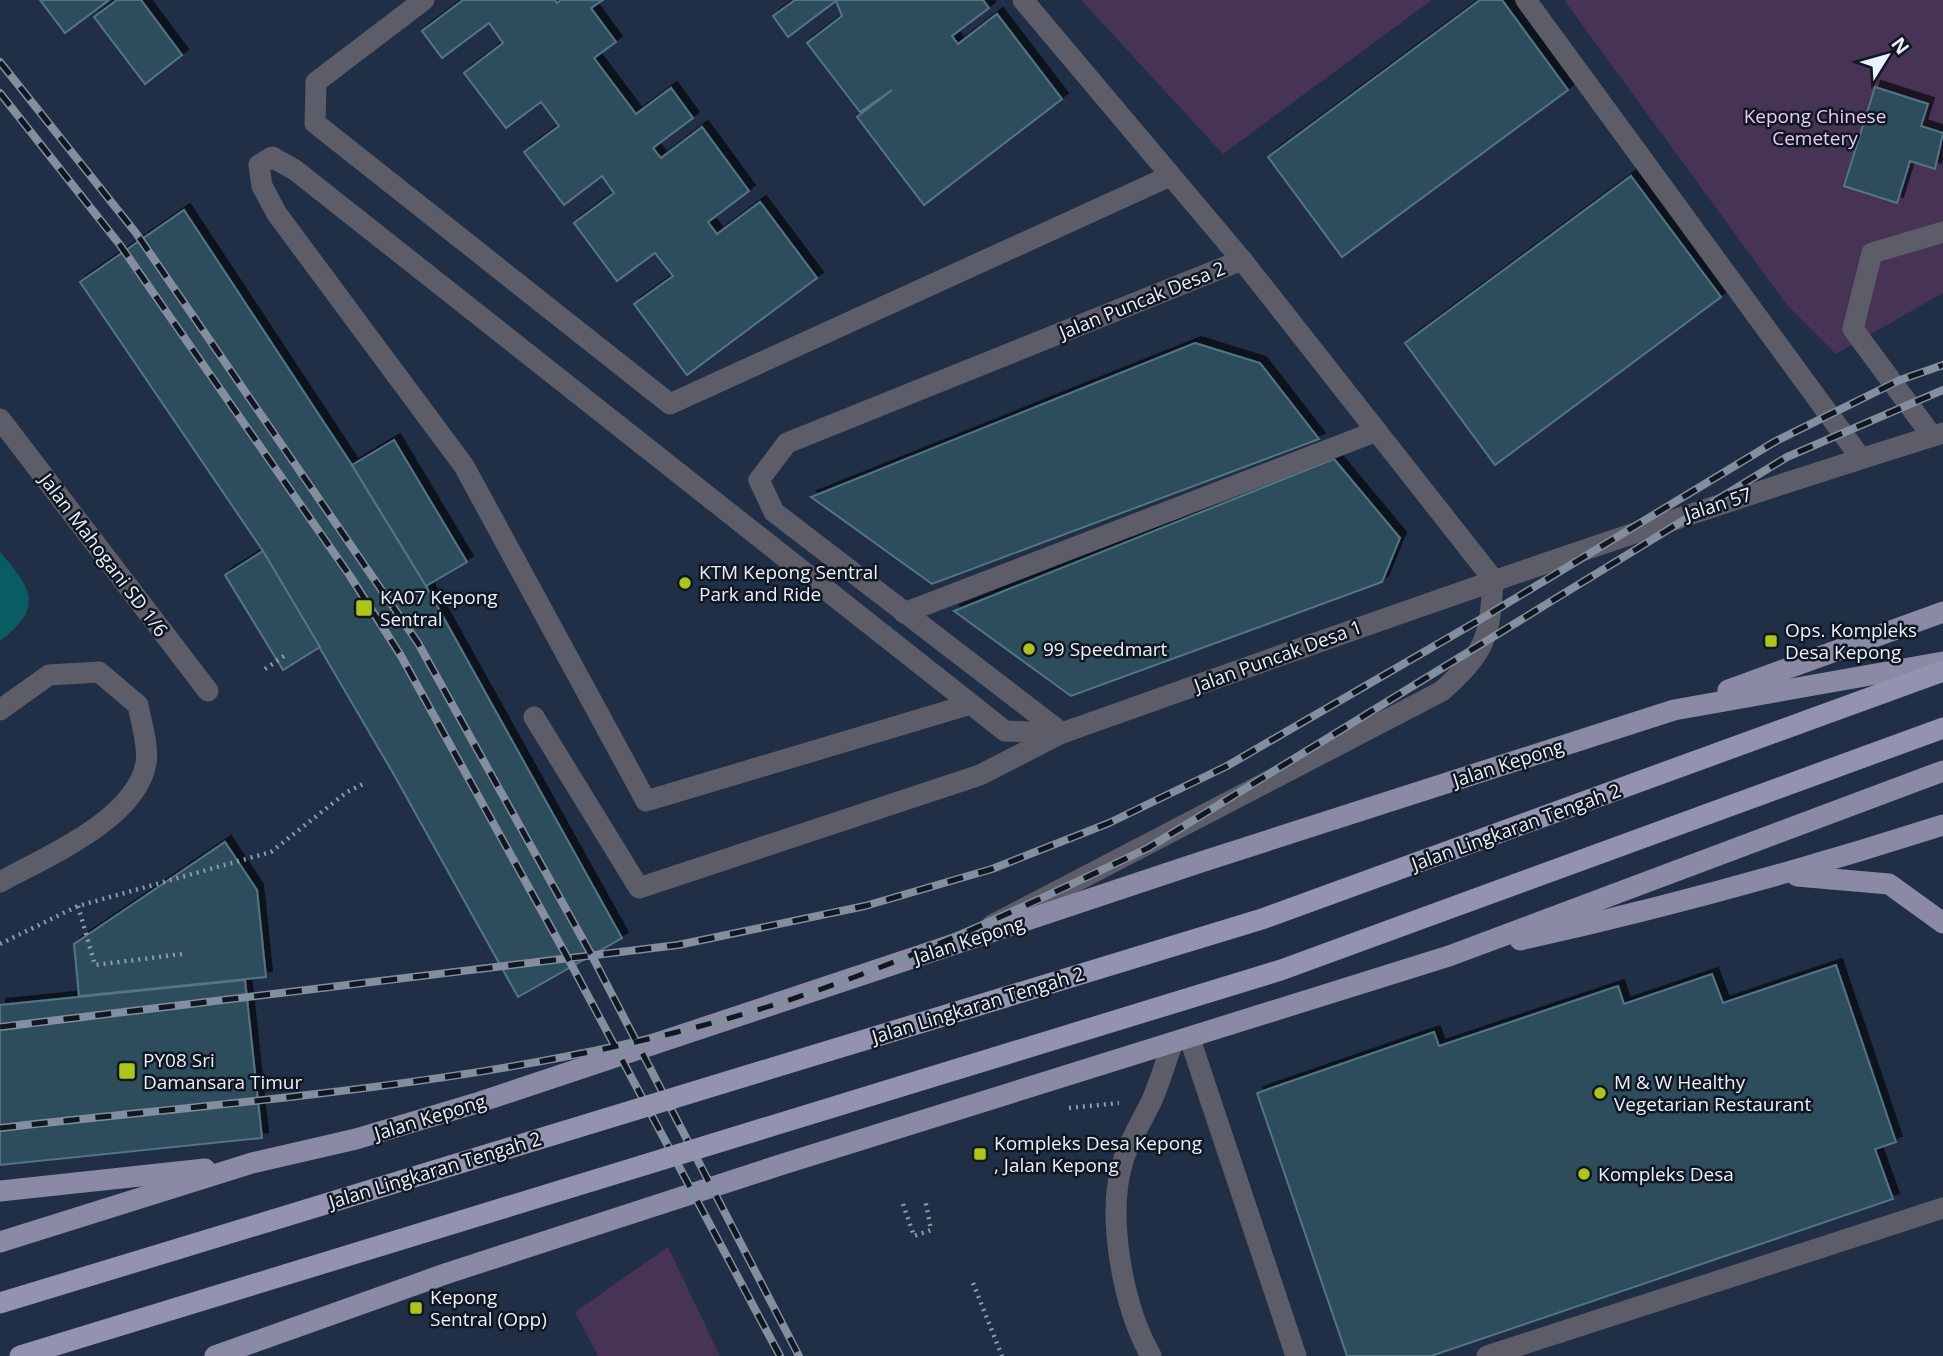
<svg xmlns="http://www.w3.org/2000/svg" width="1943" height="1356" font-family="'Open Sans',sans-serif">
<defs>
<filter id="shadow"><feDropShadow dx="6" dy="-6" stdDeviation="0" flood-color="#0009"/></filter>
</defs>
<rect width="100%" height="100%" fill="#202f45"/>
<g fill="#473353">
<path d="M1081,0H1432L1223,154Z"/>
<path d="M1564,0H1943V293L1836,354L1787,305Z"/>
<path d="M668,1247L720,1356H598L575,1312Z"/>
</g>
<path fill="#095c61" d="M0,552C31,588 45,607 0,641Z"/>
<g fill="#2d4d5c" stroke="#537484" stroke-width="2" filter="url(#shadow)">
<path d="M40,0H109L65,33Z"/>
<path d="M117,0H141L182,55L145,84L94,17Z"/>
<path d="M463,0H555L557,3L561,0H603L591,8L616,42L594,58L636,114L671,88L693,118L653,148L661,158L702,127L749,191L708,222L717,234L760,202L817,278L687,375L634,304L673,276L655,253L617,281L574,223L614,193L602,176L564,205L524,152L559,126L541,102L506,128L464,73L503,43L489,23L442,58L422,31Z"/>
<path d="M795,0H983L989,8L952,36L958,44L997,14L1062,99L924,205L857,117L892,90L860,112L807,43L842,16L836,1L788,37L773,16Z"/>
<path d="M1480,0H1502L1568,90L1342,257L1268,157Z"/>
<path d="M1875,87L1928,104L1921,126L1943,133L1935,169L1910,161L1897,203L1844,186Z"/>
<path d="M1631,176L1721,297L1495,465L1405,343Z"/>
<path d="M184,210L352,465L426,586L622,938L518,997L393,773L263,551L80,282Z"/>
<path d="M1195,343L1260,363L1319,439L932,584L811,497Z"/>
<path d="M394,440L467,562L426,586L352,465Z"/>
<path d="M1334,459L1400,538L1382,582L1071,696L954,611Z"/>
<path d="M263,551L320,647L283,670L225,575Z"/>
<path d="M225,842L257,890L266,977L79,996L74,944Z"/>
<path d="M1836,965L1896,1142L1875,1149L1893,1199L1431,1356H1347L1257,1093L1434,1032L1439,1046L1618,986L1624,1004L1712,974L1723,1003Z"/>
<path d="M245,980L262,1138L0,1165V1005Z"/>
</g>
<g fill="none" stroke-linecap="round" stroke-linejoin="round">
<g stroke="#8e99aa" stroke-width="4.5" stroke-dasharray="2 5" stroke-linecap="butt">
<path d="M265,669L284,656"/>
<path d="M78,906L95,965L182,954"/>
<path d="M0,944L78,906L271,852L347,792L363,784"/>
<path d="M1069,1108L1119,1103"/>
<path d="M903,1204L914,1236L931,1230L925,1199"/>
<path d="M973,1283L1002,1356"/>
</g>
<g stroke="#5d5d6a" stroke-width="21">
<path d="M424,0L316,82L315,123L670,404L1170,176"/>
<path d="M1023,0L1242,260"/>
<path d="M1526,0L1860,457"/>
<path d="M0,419L208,691"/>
<path d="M1932,436L1853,329L1872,253L1943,232"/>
<path d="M759,480L774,512L1062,733"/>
<path d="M904,613L1377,431"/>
<path d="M971,704L646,801L464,466L277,214L262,186L259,165L272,157L295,170L1005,731L1062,733"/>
<path d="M0,710L49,675L99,672L138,705C141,722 149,747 146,763C136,820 45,857 0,882"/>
<path d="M534,717L639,888L980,775L1060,734"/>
<path d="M992,925L1442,691C1486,651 1490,638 1493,579"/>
<path d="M1190,1039L1296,1356"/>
<path d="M1151,1356C1123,1306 1105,1214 1124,1158C1131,1138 1143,1119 1152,1100C1160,1082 1165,1063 1172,1045"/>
<path d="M1487,1356L1943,1208"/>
</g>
<g stroke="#5d5d6a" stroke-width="21">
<path d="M759,480L787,443L1242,260L1493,579"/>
<path d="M1062,733C1354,629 1647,525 1943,433"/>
</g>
<g stroke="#8a8aa4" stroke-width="21">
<path d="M1728,690L1943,612"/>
<path d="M1797,876L1889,884L1943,923"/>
<path d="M1520,940C1663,908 1803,870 1943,825"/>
<path d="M0,1191L205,1169"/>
<path d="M0,1242L252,1163L356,1139L480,1102L1201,862L1674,710L1943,662"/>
<path d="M215,1356L445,1274L780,1165L1449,956L1943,771"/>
</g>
<defs>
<g id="rail">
<path d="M0,62L136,233L418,643L591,954L799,1356"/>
<path d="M0,93L120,245L350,576L401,656L571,964L780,1356"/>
<path d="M0,1027L678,945L865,906L992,869L1109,823L1227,766L1481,619L1776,441L1900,380L1943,365"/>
<path d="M0,1128C270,1097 548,1082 807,994C925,954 1037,901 1148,848L1787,457L1943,390"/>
</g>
</defs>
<use href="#rail" stroke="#838e9f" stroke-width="8"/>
<use href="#rail" stroke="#101721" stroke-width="5" stroke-dasharray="16" stroke-linecap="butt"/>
<g stroke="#9393b0" stroke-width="21">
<path d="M0,1303L1262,919L1943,671"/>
<path d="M20,1356L1281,970L1943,728"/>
</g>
</g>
<g fill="#abc615" stroke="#101721" stroke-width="2.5">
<circle cx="685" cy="583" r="7"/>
<rect x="355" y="599" width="18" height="18" rx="3.5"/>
<rect x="1764" y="634" width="14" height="14" rx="3.5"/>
<circle cx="1029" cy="649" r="7"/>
<rect x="118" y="1062" width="18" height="18" rx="3.5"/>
<circle cx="1600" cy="1093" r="7"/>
<rect x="973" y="1147" width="14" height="14" rx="3.5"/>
<circle cx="1584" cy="1174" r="7"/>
<rect x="409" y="1301" width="14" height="14" rx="3.5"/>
</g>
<g text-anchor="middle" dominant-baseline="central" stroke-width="5" stroke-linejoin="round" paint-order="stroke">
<g font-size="19" fill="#e9cbfa" stroke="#101721">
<text x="1815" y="116">Kepong Chinese<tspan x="1815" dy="22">Cemetery</tspan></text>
</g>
<g font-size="19" fill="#e9f1fd" stroke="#101721">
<text transform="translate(1142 300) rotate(-22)">Jalan Puncak Desa 2</text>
<text transform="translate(1718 504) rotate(-18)">Jalan 57</text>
<text transform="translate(104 555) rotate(53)">Jalan Mahogani SD 1/6</text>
<text transform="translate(1278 656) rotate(-20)">Jalan Puncak Desa 1</text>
<text transform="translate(1508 763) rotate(-18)">Jalan Kepong</text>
<text transform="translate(1516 827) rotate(-20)">Jalan Lingkaran Tengah 2</text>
<text transform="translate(969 940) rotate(-18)">Jalan Kepong</text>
<text transform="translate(978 1005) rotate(-17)">Jalan Lingkaran Tengah 2</text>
<text transform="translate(430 1117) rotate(-17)">Jalan Kepong</text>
<text transform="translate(435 1170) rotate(-17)">Jalan Lingkaran Tengah 2</text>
</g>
<g font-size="19" fill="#e9f1fd" stroke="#101721" text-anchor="start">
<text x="699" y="572">KTM Kepong Sentral<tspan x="699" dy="22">Park and Ride</tspan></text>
<text x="380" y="597">KA07 Kepong<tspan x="380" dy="22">Sentral</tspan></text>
<text x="1785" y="630">Ops. Kompleks<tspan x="1785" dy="22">Desa Kepong</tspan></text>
<text x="1043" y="649">99 Speedmart</text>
<text x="143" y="1060">PY08 Sri<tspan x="143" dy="22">Damansara Timur</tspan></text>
<text x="1614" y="1082">M &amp; W Healthy<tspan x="1614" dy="22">Vegetarian Restaurant</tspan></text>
<text x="994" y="1143">Kompleks Desa Kepong<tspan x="994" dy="22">, Jalan Kepong</tspan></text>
<text x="1598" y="1174">Kompleks Desa</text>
<text x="430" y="1297">Kepong<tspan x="430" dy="22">Sentral (Opp)</tspan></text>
</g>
</g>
<g transform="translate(1887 56) rotate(53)" stroke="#101721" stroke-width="5" paint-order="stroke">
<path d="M0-5L12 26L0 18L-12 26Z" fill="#e9f1fd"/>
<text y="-10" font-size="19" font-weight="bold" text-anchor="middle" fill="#e9f1fd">N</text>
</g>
</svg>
